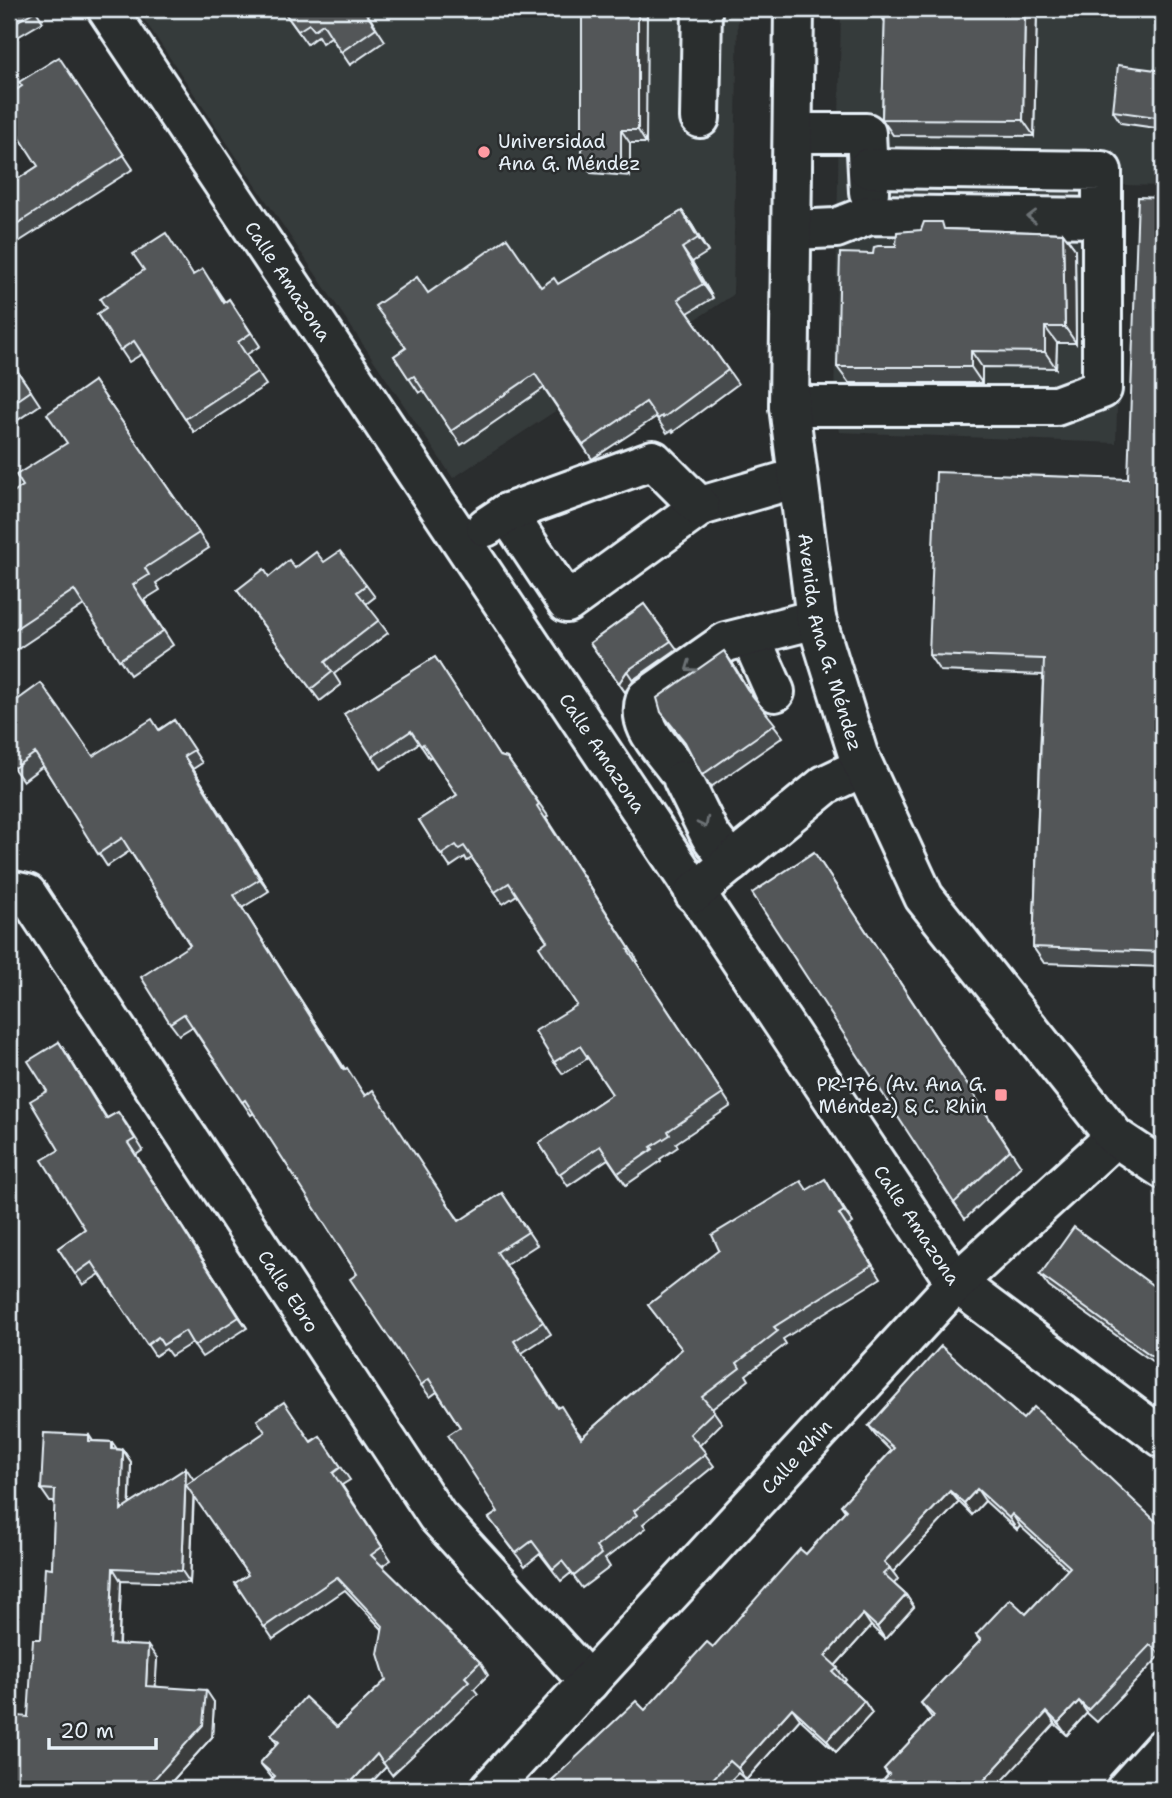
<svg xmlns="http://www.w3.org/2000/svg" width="1172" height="1798" font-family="'Shantell Sans',sans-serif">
<rect width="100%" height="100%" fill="#2a2d2e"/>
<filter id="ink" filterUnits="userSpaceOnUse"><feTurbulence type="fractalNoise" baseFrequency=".0143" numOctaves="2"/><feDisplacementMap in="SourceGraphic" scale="14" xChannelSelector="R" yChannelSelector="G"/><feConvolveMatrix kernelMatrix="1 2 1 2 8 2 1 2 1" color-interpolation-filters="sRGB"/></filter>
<g filter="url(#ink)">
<g fill="#363a3b">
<path d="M137,9H738L733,295L453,478Z"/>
<path d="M841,9H1163V186L1124,185L1116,443L839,432L834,405Z"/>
</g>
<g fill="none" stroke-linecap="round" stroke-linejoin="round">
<defs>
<g id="minor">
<path id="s1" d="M107,9L956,1283L1163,1438"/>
<path d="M700,118L702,9"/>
<path d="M793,133H866L869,192"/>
<path d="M793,230L836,228L869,215L1101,218"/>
<path d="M789,406H1056L1102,389V171L868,168"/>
<path d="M507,513L567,603L701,506L797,478"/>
<path d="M486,527L507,513L653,460L700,507"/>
<path d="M750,636L775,692"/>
<path d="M676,768C660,746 636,726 646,698L726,642L816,619"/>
<path d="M683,780L710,835L731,863"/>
<path id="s2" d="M9,890L27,894L437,1516L589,1682"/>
<path d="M694,893L825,785L863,767"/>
<path id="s3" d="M490,1789L956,1283L1115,1137"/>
<path d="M1126,1789L1163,1748"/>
</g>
<g id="major">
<path id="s4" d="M794,9L789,406L816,619L858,754L924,897L1115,1137L1163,1169"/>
</g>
</defs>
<use href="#minor" stroke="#e8f1f8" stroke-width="44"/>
<use href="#major" stroke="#e8f1f8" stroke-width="44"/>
<use href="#minor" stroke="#2a2d2e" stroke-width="38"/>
<use href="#major" stroke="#2a2d2e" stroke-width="38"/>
</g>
<g fill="#474b4d" stroke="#e8f1f8" stroke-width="2">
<path d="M9,9H35L43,22L9,42Z"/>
<path d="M282,9H364L385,41L350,65L331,37L322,43L318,36L307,44Z"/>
<path d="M582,9L646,143H630V176L591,173L582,161Z"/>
<path d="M876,9H1037L1034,136L893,135L882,119L885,22Z"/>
<path d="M68,71L133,169L9,248V185L38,166Z"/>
<path d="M1163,71V129L1121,123L1113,111Z"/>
<path d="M1163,198V967L1044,963L1033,947L1043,675L940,671L929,655L1128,479Z"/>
<path d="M682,211L692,225L708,252L692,262L713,298L688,313L738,384L673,432L672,430L667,433L656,417L592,459L544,388L461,445L424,390L419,393L394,356L405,348L428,293L541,287L558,284Z"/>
<path d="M947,229L1063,233L1075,249L1076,343H1057L1056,368L982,367V383H849L837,367L896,246Z"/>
<path d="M194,274L211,281L225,302L229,299L260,346L246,355L266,385L194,432L142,354L129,362L97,314Z"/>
<path d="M9,358L40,405L9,426Z"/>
<path d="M94,381L209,548L156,583L160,590L144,600L173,645L130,675L84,605L9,655V495L23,486L67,443Z"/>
<path d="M324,562L366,585L375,597L366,604L388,633L334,674L341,685L320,701L237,590L269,577L295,568Z"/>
<path d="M644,604L677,649L633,680L625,692L590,643Z"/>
<path d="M435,657L499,756L507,758L548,816L546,818L638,961L636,962L731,1106L676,1143L678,1147L660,1159L661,1161L626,1185L608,1159L568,1186L539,1143L612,1094L588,1058L563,1074L554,1062L577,1005L547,941L517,895L503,904L472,858L467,861L465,857L450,867L419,820L457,795L431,756L429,758L419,743L381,769L344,714Z"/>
<path d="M733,664L752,696L783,737L711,787L702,775L686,745L661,712Z"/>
<path d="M9,706L93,756L160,729L174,720L202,763L193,769L269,891L242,908L345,1069L460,1221L502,1193L537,1245L506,1265L551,1334L522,1353L558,1408L582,1437L682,1349L648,1305L807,1190L833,1192L853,1223L848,1226L881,1278L783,1339L786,1344L746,1375L749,1380L712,1409L722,1423L699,1446L714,1466L643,1524L646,1528L605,1559L610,1567L582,1588L571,1573L561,1581L540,1554L525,1566L489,1518L498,1512L460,1427L437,1392L430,1397L421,1385L357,1274L254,1113L251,1115L192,1027L179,1035L170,1023L190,945L130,851L107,866L43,766L23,781L9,762Z"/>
<path d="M814,852L1021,1166L965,1219L954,1203Z"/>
<path d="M59,1042L107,1118L118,1112L126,1123L143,1150L136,1155L247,1328L202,1357L192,1343L171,1356L166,1349L155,1356L100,1274L83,1285L58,1248L85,1229L59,1150L47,1091Z"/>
<path d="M1040,1275L1163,1293V1369L1049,1287Z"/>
<path d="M1023,1419L1163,1528V1661L1159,1657L1097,1722L1087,1713L1067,1735L1055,1724L888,1775L884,1769L932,1718L921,1703L980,1641L976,1635L1026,1614L1068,1570L1020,1526L1017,1530L985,1501L972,1515L959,1502L893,1572L898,1579L894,1584L906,1595L914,1607L885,1639L871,1626L835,1666L846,1680L844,1682L864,1701L872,1713L836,1752L800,1719L746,1780L738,1773L722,1789H548L554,1783L552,1780L645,1710L713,1647L806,1554L845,1511L841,1505L891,1451L878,1438L869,1426Z"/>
<path d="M89,1435L93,1441L112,1442L117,1449L123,1450L131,1462L130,1504L194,1480L311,1441L320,1436L350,1480L342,1485L391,1560L382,1566L480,1662L488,1675L474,1689L478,1694L392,1775L386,1767L365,1789H263L273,1779L260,1763L277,1744L271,1735L337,1727L386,1680L382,1629L345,1590L273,1639L235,1583L248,1575L194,1495L190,1583L121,1581L119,1644L157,1658L155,1686L214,1702L212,1737L165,1789H9L28,1717L41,1639L52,1568L55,1502H50L41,1489Z"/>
</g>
<g fill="#3a3d3e" stroke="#e8f1f8" stroke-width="2">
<path d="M638,9H647L646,143L638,130Z"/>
<path d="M1025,9H1037L1034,136L1023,120Z"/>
<path d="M621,130L630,143V176L621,164Z"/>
<path d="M682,211L692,225L708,252L698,238Z"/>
<path d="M1063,233L1075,249L1076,343L1065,327Z"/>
<path d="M682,248L692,262L713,298L703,284Z"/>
<path d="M1045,327L1057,343L1056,368L1045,352Z"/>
<path d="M971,351L982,367V383L971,367Z"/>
<path d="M724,651L733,664L755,702L747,689Z"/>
<path d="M627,671L633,680L625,692L619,683Z"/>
<path d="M184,756L193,769L269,891L260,879Z"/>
<path d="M234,895L242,908L353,1082L344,1070Z"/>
<path d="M59,1042L67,1054L114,1130L106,1119Z"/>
<path d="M128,1143L136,1155L247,1328L239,1317Z"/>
<path d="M825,1179L833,1192L853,1223L844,1211Z"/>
<path d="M123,1450L131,1462L129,1522L121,1510Z"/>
<path d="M186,1468L194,1480L190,1583L182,1571Z"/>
<path d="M977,1489L985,1501L972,1515L964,1503Z"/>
<path d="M950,1491L959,1502L893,1572L884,1562Z"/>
<path d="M1012,1514L1020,1526L1017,1530L1009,1518Z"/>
<path d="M113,1568L121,1581L118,1656L110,1644Z"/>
<path d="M906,1595L914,1607L885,1639L877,1627Z"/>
<path d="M863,1614L871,1626L833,1668L825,1656Z"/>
<path d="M148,1646L157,1658L155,1698L146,1686Z"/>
<path d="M206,1690L214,1702L212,1737L165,1789H145Z"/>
<path d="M864,1701L872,1713L836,1752L827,1740Z"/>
<path d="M1079,1701L1087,1713L1067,1735L1058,1723Z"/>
<path d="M792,1708L800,1719L746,1780L738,1768Z"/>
<path d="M1047,1712L1055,1724L995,1789H978L977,1788Z"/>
<path d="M377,1754L386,1767L365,1789H345Z"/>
</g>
<g fill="#535759" stroke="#e8f1f8" stroke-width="2">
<path d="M9,9H34L35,11L9,26Z"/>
<path d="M282,9H363L376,28L341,52L323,24L314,30L309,24L298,31Z"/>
<path d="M582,9H638V130H621V164L582,161Z"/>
<path d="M876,9H1025L1023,120L882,119L885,9Z"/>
<path d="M59,57L124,155L9,229V185L38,166L9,121V95L22,86L19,82Z"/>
<path d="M1118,65L1163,71V118L1113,111Z"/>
<path d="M1138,197L1163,198V952L1033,947L1044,659L929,655L936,472L1128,479Z"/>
<path d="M682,211L698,238L682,248L703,284L678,299L728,370L663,418L662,416L658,419L646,402L583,445L535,374L451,431L414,376L409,379L394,356L406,348L375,306L417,277L428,293L507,238L541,287L554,278L558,284Z"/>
<path d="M924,222H942L944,229L1063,233L1065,327H1045V352L971,351V367H837L840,253L873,254L874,247L878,246H896L897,232L921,230Z"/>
<path d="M166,233L193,275L203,269L224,303L229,299L251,333L238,342L257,372L185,419L134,341L120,350L97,314L106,308L100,299L144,270L133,254Z"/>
<path d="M9,359L31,391L9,406Z"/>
<path d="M94,381L199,533L145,568L149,575L133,585L163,631L119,660L74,590L9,633V495L23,486L16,475L67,443L47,414Z"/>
<path d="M340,551L366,585L357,592L379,620L325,662L332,672L311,689L237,590L264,569L269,577L289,560L295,568L316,552L324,562Z"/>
<path d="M644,604L671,641L627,671L619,683L590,643Z"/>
<path d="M724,651L747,689L775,724L702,775L685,742L661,712L657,698Z"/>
<path d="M435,657L499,756L507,758L539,804L537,806L630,949L628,950L723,1094L668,1131L670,1135L651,1147L653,1149L618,1173L600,1146L559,1174L539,1143L612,1094L580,1046L554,1062L535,1031L577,1005L539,947L547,941L509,883L495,892L464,846L459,849L456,845L441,855L419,820L457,795L423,744L421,746L411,731L372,757L344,714Z"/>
<path d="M41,683L93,756L152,719L159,730L174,720L194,750L184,756L260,879L234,895L344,1070L347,1068L365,1096L373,1090L459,1221L502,1193L528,1232L497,1252L543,1322L514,1341L557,1408L561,1406L581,1438L682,1349L648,1305L719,1250L712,1235L801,1181L807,1190L825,1179L844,1211L839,1214L872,1265L774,1327L778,1331L737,1363L740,1368L702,1397L714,1411L690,1434L706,1453L634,1511L637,1515L596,1547L601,1554L574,1576L562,1561L553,1569L532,1541L516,1553L489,1518L498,1512L448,1435L460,1427L429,1379L421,1385L350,1279L357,1274L245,1100L242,1102L184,1014L170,1023L141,977L190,945L122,838L98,854L35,753L14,768L9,761V706Z"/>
<path d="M814,852L1010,1150L954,1203L752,893Z"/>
<path d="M59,1042L106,1119L118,1112L135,1139L128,1143L239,1317L194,1346L185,1331L163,1345L158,1337L147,1345L92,1262L75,1274L58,1248L85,1229L42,1160L59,1150L30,1101L47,1091L28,1061Z"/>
<path d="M1074,1227L1163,1293V1364L1040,1275Z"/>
<path d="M941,1346L1023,1419L1034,1407L1163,1528V1653L1162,1655L1150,1645L1088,1710L1079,1701L1058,1723L1047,1712L977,1788L979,1789H875L889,1774L884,1769L934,1716L921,1703L981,1640L976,1635L1010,1599L1026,1614L1070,1567L1012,1514L1009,1518L977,1489L964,1503L950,1491L884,1562L890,1568L883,1574L906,1595L877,1627L863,1614L825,1656L838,1668L833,1672L864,1701L827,1740L792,1708L738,1768L730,1761L703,1789H548L555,1782L552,1780L636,1701L645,1710L707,1642L713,1647L800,1549L806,1554L846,1510L841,1505L894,1448L869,1426Z"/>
<path d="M284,1402L311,1442L320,1436L341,1467L333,1473L382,1547L371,1555L480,1662L465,1677L469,1681L383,1763L377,1754L345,1789H263L275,1776L260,1763L279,1742L271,1735L305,1697L337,1727L386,1680L378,1654L383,1626L337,1577L264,1627L235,1583L248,1575L186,1485L265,1432L257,1420Z"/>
<path d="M44,1433L89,1435V1441L112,1442V1449L123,1450L121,1510L186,1468L182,1571L113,1568L110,1644L148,1646L146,1686L206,1690L203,1725L145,1789H9V1715L28,1717L33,1639H41L45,1567L52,1568L55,1490L41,1489Z"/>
</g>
<defs><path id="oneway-chevron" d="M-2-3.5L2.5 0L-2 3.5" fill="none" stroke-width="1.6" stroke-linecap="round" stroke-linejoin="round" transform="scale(1.75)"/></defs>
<g stroke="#6c7275">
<use href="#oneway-chevron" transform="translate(1032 217) rotate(-179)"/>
<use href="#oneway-chevron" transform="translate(690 667) rotate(145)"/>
<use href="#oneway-chevron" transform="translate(704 823) rotate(63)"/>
</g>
</g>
<g fill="#ff9aa2" stroke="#2a2d2e" stroke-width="2.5">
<circle cx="484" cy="152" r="7"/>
<rect x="994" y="1088" width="14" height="14" rx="3.5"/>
</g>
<g text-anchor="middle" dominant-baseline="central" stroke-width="5" stroke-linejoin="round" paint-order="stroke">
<g font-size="19" fill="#e8f1f8" stroke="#2a2d2e" text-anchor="start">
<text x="498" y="141">Universidad<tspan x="498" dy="22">Ana G. Méndez</tspan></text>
<text x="987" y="1084" text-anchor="end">PR-176 (Av. Ana G.<tspan x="987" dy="22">Méndez) &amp; C. Rhin</tspan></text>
</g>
<g font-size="19" fill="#e8f1f8" stroke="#2a2d2e">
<text stroke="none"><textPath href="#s1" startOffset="327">Calle Amazona</textPath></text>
<text stroke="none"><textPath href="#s4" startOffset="637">Avenida Ana G. Méndez</textPath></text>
<text stroke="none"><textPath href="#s1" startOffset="894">Calle Amazona</textPath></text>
<text stroke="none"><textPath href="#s1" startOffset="1461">Calle Amazona</textPath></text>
<text stroke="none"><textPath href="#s2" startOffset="494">Calle Ebro</textPath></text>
<text stroke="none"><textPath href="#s3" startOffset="452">Calle Rhin</textPath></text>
</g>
</g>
<rect width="1172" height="1798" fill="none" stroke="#2a2d2e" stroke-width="35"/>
<rect x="18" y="18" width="1137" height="1763" fill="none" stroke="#e8f1f8" stroke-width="2.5" filter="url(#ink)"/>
<path d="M49 1738v10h107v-10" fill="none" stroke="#e8f1f8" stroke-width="3.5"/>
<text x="60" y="1738" font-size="21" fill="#e8f1f8" stroke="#2a2d2e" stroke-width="5" paint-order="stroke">20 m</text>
</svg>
